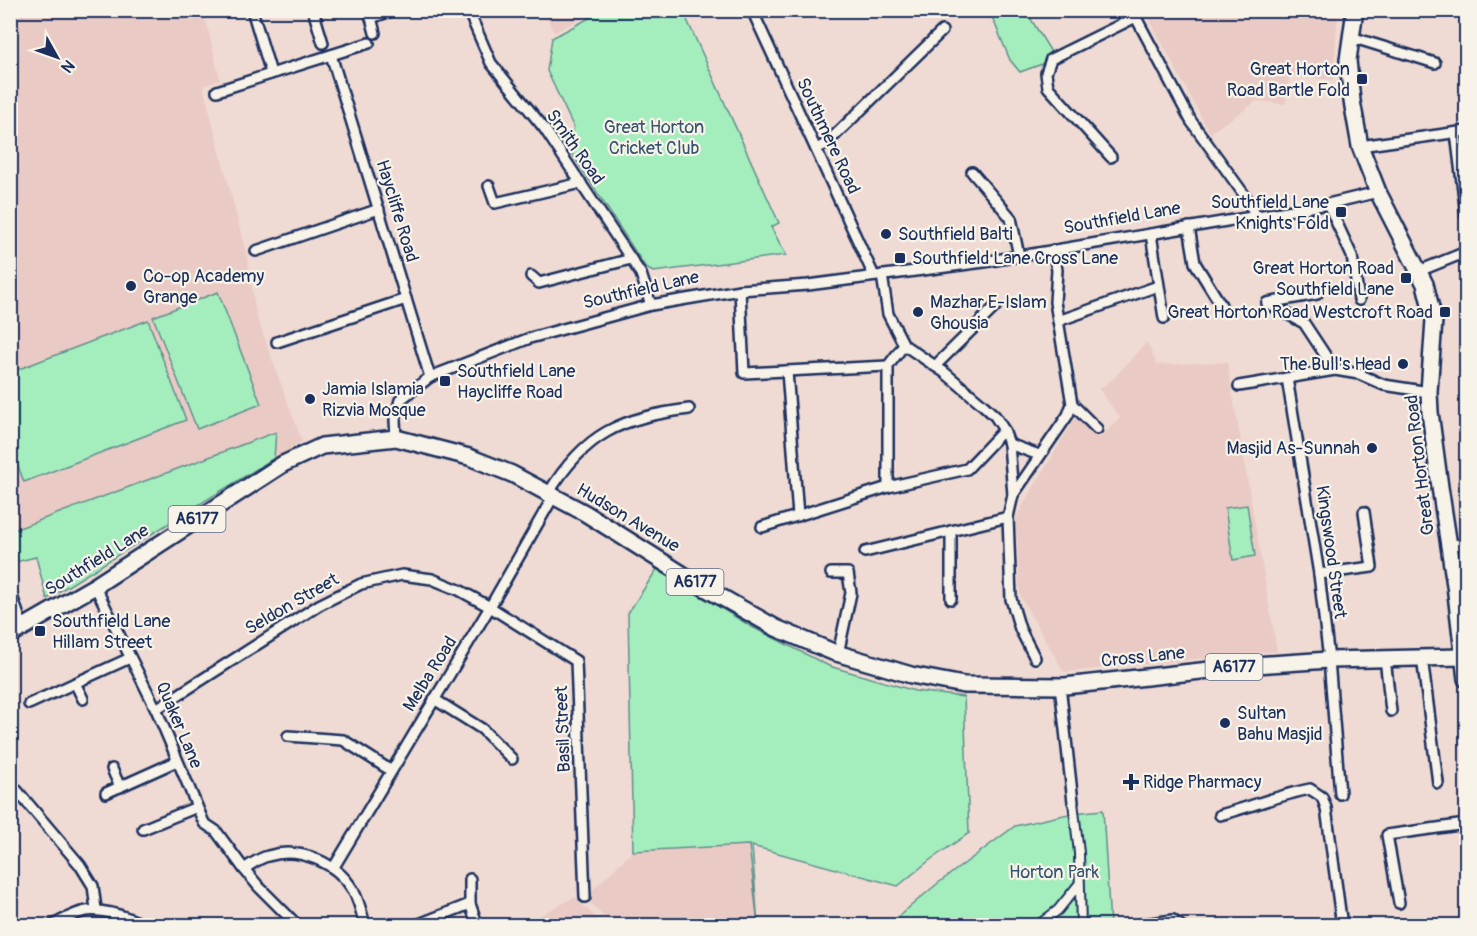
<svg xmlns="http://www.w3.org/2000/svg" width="1477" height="936" font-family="Pangolin,sans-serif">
<rect width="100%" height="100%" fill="#efdbd3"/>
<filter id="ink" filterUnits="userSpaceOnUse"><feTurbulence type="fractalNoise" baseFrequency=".0167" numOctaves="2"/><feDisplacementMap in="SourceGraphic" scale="12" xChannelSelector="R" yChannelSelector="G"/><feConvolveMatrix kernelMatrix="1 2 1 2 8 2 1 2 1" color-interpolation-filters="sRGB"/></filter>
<g filter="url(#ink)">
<g fill="#eacac4">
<path d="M10,11H185L188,22L205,17L220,80L203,86L247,257L256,315L302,442L47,599L36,557L11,563Z"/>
<path d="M544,11H598L554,32Z"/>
<path d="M1145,11H1338L1333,80L1290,75L1285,104L1257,101L1210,133Z"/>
<path d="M1147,342L1157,365L1227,362L1277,651L1064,672L1020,596L1016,517L1075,418L1100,438L1120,418L1099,389L1115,377Z"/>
<path d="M749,845L758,925H612L585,897L633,851Z"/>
<path d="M575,897L603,925H542L535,918Z"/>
</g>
<g fill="#a4eebd" stroke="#608e8e" stroke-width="1.5">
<path d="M604,10L683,11L779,223L771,227L786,255L653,272L646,268L565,143L574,128L547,71L552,38Z"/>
<path d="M991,11H1026L1051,52L1042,64L1020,72L1010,60L990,12Z"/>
<path d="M218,292L261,404L197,429L153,317Z"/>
<path d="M148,320L186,420L24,482L11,447V372Z"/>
<path d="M276,432L274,458L47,599L36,557L11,563V531Z"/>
<path d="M1247,505L1255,556L1233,560L1225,508Z"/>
<path d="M657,569L752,627L829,666L915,691L964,697L969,833L930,860L898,886L752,846L758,925L749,845L633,851L628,613Z"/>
<path d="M1103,810L1110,925L887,926L937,884L1015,826L1073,813Z"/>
</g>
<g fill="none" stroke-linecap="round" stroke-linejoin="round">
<defs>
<g id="pedestrian">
<path d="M1073,802L1079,853L1081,926"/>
<path d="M1037,926L1058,910L1079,884"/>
</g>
<g id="minor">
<path d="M252,10L271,73"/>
<path d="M313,10L323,43"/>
<path d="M369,10L375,33"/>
<path d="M468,10L491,63L544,128L641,274L651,305"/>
<path d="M752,10L874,276"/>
<path d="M1132,10L1191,121L1248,200L1255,216"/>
<path d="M371,18L394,10"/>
<path d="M1351,37L1435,63"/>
<path d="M331,55L430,377"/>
<path d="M217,91L369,43"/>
<path d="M1456,133L1466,215"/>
<path d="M1360,146L1466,131"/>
<path d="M816,149L826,144L942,31"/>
<path d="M1111,157L1048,87L1046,73L1051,59L1136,17"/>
<path d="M972,172L1011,218L1019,256"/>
<path d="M489,186L495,203L581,183"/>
<path d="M1328,204L1352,256L1359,300"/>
<path d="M1189,227L1195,263L1221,305"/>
<path d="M1151,234L1164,318"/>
<path d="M256,251L379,209"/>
<path d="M1419,271L1466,252"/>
<path d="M882,275L888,314L904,345L944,372L981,403L995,416L1004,430L1009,444L1013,495L1008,517L1011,599L1020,629L1035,658"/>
<path d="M531,276L539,283L631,259"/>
<path d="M740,290L744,373L888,366"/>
<path d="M1267,303L1304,323L1335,370L1359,374L1384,385L1429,392"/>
<path d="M1267,303L1317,294"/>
<path d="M1058,321L1158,286"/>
<path d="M277,342L406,299"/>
<path d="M935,366L995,307"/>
<path d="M787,371L798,516"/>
<path d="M1287,378L1319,574L1329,660L1340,794"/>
<path d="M1239,386L1335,370"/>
<path d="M1072,404L1097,429"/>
<path d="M396,438L395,420L400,400L430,377L530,338L651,305L740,290L808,285L984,262L1328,204L1378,192"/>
<path d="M1009,444L1039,455"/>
<path d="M888,487V366L904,345"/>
<path d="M548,494C585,433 620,418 689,409"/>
<path d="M1013,495L1068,415L1072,404L1055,302L1057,270L1053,250"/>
<path d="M762,527L888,487L967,469L1004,430"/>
<path d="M951,531V599"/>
<path d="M1449,545L1466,544"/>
<path d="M865,552L1008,517"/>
<path d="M831,573H848L851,593L838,654"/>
<path d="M1319,574L1372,567L1364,512"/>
<path d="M95,586L156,709L204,823L216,831L244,869C252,864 259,858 268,856C300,846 337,863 353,890C359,901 362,913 365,926"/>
<path d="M10,590L23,628"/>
<path d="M1422,657L1438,783"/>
<path d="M1385,658L1391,711"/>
<path d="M75,683L83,699"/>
<path d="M1060,685L1073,802"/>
<path d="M434,699L482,729L512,759"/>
<path d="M29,704L130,658"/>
<path d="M156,709L319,605L361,584L402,575L432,579L459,590L490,607L576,661L585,897"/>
<path d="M288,736L343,740L390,770"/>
<path d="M112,769L120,787"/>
<path d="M14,787L80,865L93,886L96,909"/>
<path d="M106,793L177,761"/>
<path d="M1220,815C1250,807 1279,795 1310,789L1322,797L1326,808L1342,926"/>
<path d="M143,829L197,807"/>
<path d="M334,867L490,607L553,497"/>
<path d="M244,869L259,887L298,926"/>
<path d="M1399,903L1387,835L1466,824"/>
<path d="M470,904V879"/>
<path d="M51,926C81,911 85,906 119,915C128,918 136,920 145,926"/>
<path d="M414,926L470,904L478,926"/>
<path d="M1128,926L1173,920L1181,926"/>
</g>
<g id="primary">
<path d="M1355,10L1348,60L1352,101L1360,146L1378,192L1425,284L1434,320L1429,392L1430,412L1440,487L1455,585L1466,679"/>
<path d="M10,635L95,586L283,464L322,446L396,438L469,457L512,474L585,513L698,584L776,628L833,652L911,675L964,685L1065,686L1255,665L1329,660L1462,657"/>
</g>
</defs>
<use href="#pedestrian" stroke="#1b2f5e" stroke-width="12"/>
<use href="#minor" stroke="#1b2f5e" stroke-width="14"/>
<use href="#primary" stroke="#1b2f5e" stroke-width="20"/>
<use href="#pedestrian" stroke="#f7f3e8" stroke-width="8"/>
<use href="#minor" stroke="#f7f3e8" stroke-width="9"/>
<use href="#primary" stroke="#f7f3e8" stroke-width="15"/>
</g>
</g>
<g fill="#1b2f5e" stroke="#f7f3e8" stroke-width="2">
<rect x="1356" y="73" width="12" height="12" rx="3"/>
<rect x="1335" y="206" width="12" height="12" rx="3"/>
<circle cx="886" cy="234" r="6"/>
<rect x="894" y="252" width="12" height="12" rx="3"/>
<rect x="1400" y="272" width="12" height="12" rx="3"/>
<circle cx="131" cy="286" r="6"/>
<circle cx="918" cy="312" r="6"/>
<rect x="1439" y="306" width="12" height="12" rx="3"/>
<circle cx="1403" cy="364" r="6"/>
<rect x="439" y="375" width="12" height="12" rx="3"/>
<circle cx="310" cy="399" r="6"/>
<circle cx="1372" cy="448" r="6"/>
<rect x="34" y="625" width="12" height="12" rx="3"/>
<circle cx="1225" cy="723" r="6"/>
<path d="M1128 773h6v6h6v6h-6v6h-6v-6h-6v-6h6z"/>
</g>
<g text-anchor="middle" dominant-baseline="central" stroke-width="4.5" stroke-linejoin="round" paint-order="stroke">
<g fill="#f7f3e8" stroke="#5d6a87" stroke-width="1.5">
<rect x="168.5" y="506" width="57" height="26" rx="4.5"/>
<rect x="666.5" y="569" width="57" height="26" rx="4.5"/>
<rect x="1205.5" y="654" width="57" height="26" rx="4.5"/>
</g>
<g font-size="16" font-weight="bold" fill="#1b2f5e">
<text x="197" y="519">A6177</text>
<text x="695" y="582">A6177</text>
<text x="1234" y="667">A6177</text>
</g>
<g font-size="18" fill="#1b2f5e" stroke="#f7f3e8" text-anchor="start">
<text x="1350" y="69" text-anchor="end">Great Horton<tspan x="1350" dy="21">Road Bartle Fold</tspan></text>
<text x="1329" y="202" text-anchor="end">Southfield Lane<tspan x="1329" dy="21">Knights Fold</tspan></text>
<text x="898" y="234">Southfield Balti</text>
<text x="912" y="258">Southfield Lane Cross Lane</text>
<text x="1394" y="268" text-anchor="end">Great Horton Road<tspan x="1394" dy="21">Southfield Lane</tspan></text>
<text x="143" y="276">Co-op Academy<tspan x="143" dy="21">Grange</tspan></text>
<text x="930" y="302">Mazhar E-Islam<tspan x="930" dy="21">Ghousia</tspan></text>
<text x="1433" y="312" text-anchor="end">Great Horton Road Westcroft Road</text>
<text x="1391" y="364" text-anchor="end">The Bull's Head</text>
<text x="457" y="371">Southfield Lane<tspan x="457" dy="21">Haycliffe Road</tspan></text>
<text x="322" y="389">Jamia Islamia<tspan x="322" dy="21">Rizvia Mosque</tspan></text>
<text x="1360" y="448" text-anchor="end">Masjid As-Sunnah</text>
<text x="52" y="621">Southfield Lane<tspan x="52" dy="21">Hillam Street</tspan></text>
<text x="1237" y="713">Sultan<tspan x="1237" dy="21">Bahu Masjid</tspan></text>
<text x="1143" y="782">Ridge Pharmacy</text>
</g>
<g font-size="18" fill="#365571" stroke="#f7f3e8">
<text x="654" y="127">Great Horton<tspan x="654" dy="21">Cricket Club</tspan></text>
<text x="1054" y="872">Horton Park</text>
</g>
<g font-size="18" fill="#1b2f5e" stroke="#f7f3e8">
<text transform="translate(828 136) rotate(65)">Southmere Road</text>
<text transform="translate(575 147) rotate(55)">Smith Road</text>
<text transform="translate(397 211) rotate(73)">Haycliffe Road</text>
<text transform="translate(1122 218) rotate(-10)">Southfield Lane</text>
<text transform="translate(641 290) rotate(-13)">Southfield Lane</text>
<text transform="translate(1420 465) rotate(-97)">Great Horton Road</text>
<text transform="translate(628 518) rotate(31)">Hudson Avenue</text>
<text transform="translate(1331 552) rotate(82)">Kingswood Street</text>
<text transform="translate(97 560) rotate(-32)">Southfield Lane</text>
<text transform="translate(292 604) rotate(-30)">Seldon Street</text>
<text transform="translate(1143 657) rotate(-6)">Cross Lane</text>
<text transform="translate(430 674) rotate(-58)">Melba Road</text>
<text transform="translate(179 725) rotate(67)">Quaker Lane</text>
<text transform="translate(563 729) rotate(-92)">Basil Street</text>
</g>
</g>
<rect width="1477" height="936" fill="none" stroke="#f7f3e8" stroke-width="36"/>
<rect x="18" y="18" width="1441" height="900" fill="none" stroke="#1b2f5e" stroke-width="2" filter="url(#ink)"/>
<g transform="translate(57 57) rotate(130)" stroke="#f7f3e8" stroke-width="4.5" paint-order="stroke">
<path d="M0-4.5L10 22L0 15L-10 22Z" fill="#1b2f5e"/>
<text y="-9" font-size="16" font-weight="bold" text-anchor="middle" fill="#1b2f5e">N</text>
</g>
</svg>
